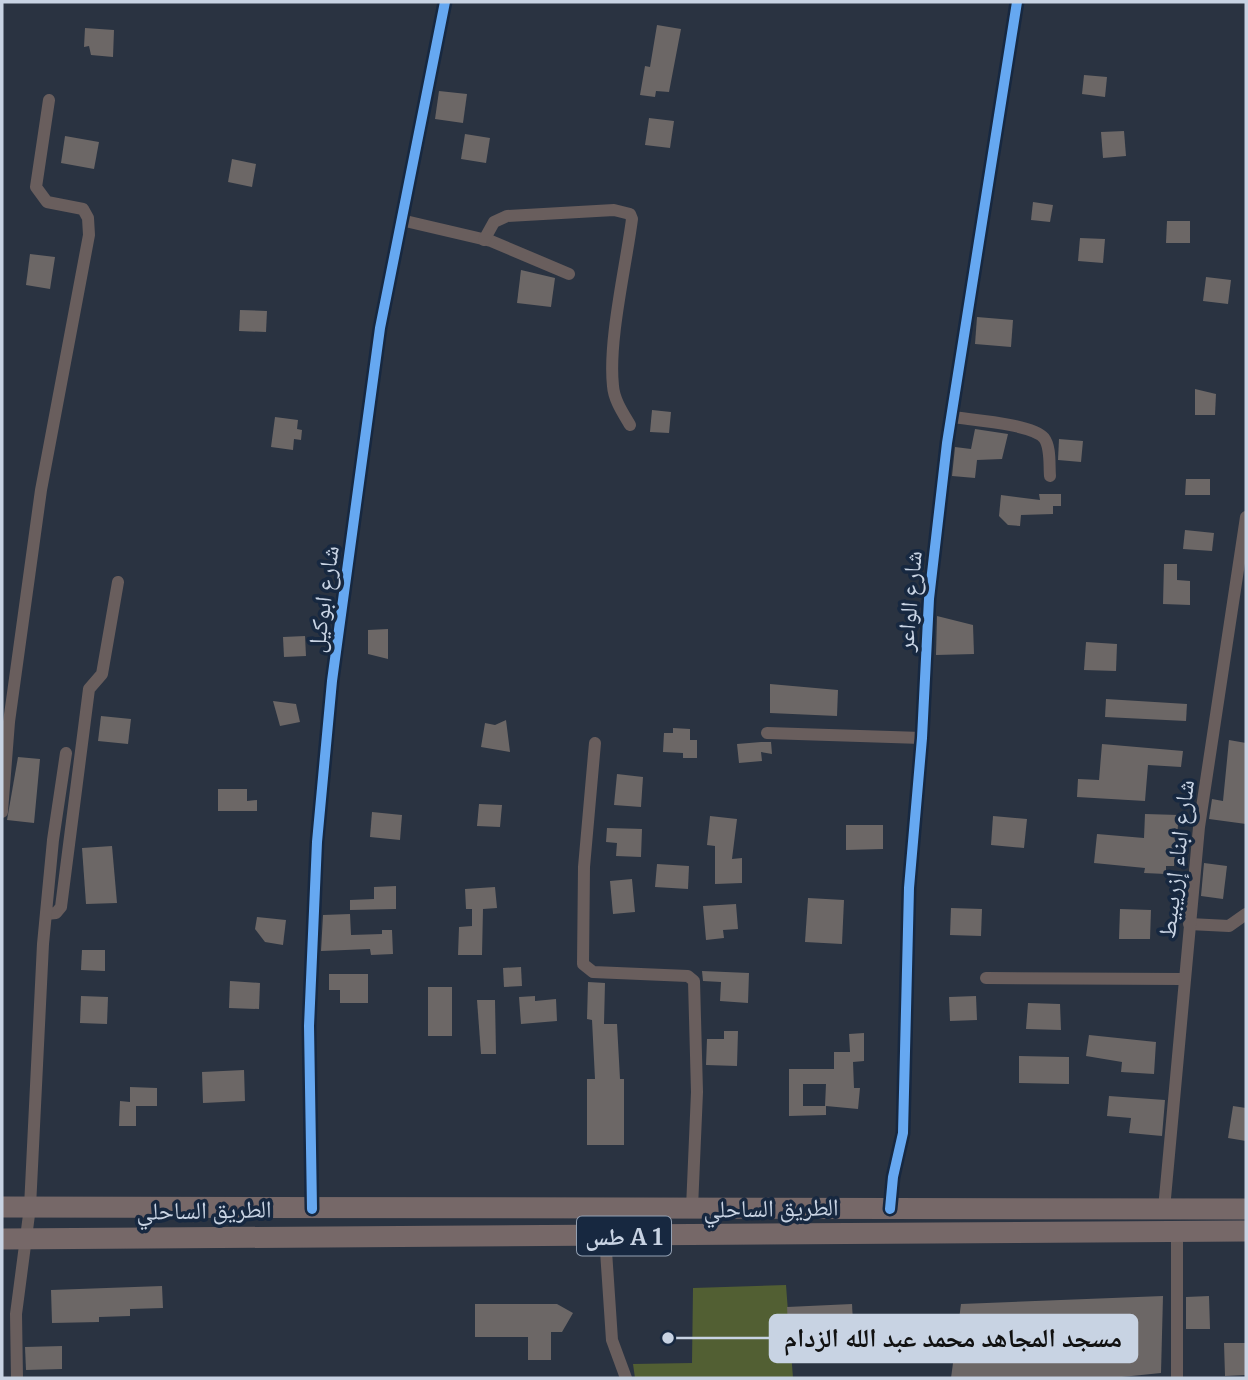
<svg xmlns="http://www.w3.org/2000/svg" width="1248" height="1380" font-family="Merriweather,'Noto Naskh Arabic',serif">
<rect width="100%" height="100%" fill="#2a3341"/>
<path fill="#525f33" d="M786,1285L793,1378H635L633,1364L692,1363L693,1288Z"/>
<g fill="#6c6766" fill-rule="evenodd">
<path d="M657,25L681,29L669,92L656,91L655,97L640,95L645,66L650,67Z"/>
<path d="M85,28L114,30L113,57L91,55L89,46L84,47Z"/>
<path d="M1084,75L1107,77L1105,97L1082,94Z"/>
<path d="M439,91L467,94L463,123L435,119Z"/>
<path d="M649,118L674,121L670,148L645,145Z"/>
<path d="M1124,131L1126,156L1103,158L1101,132Z"/>
<path d="M465,134L490,138L486,163L461,159Z"/>
<path d="M65,136L99,142L94,169L61,163Z"/>
<path d="M232,159L256,164L252,187L228,182Z"/>
<path d="M1033,202L1053,205L1050,222L1031,220Z"/>
<path d="M1167,221H1190V243H1166Z"/>
<path d="M1080,238L1105,239L1103,263L1078,261Z"/>
<path d="M30,254L55,257L50,289L26,285Z"/>
<path d="M521,270L555,278L551,307L517,303Z"/>
<path d="M1206,277L1231,280L1228,304L1203,301Z"/>
<path d="M240,310L267,311L266,332L239,331Z"/>
<path d="M977,317L1013,320L1011,347L975,344Z"/>
<path d="M1195,389L1216,394L1215,415H1195Z"/>
<path d="M652,410L671,412L669,433L650,432Z"/>
<path d="M275,417L298,420L297,429L302,430L301,440L294,439L293,450L271,447Z"/>
<path d="M975,429L1008,434L1002,459L977,460L975,478L952,476L955,447L971,449Z"/>
<path d="M1059,439L1083,441L1081,462L1058,460Z"/>
<path d="M1186,479H1210V495H1185Z"/>
<path d="M1039,494H1061V506H1053V514L1021,515L1020,526L1008,525L999,516L1001,495L1040,500Z"/>
<path d="M1185,530L1214,533L1212,551L1183,549Z"/>
<path d="M1164,564H1177V580L1190,581V605L1163,604Z"/>
<path d="M937,616L973,625L974,654L936,655Z"/>
<path d="M388,629V659L368,654V630Z"/>
<path d="M305,636L306,656L284,657L283,637Z"/>
<path d="M1086,642L1117,644L1116,671L1084,670Z"/>
<path d="M770,684L838,690L837,716L770,713Z"/>
<path d="M1106,699L1187,704L1186,721L1105,717Z"/>
<path d="M273,701L296,704L300,722L280,726Z"/>
<path d="M101,716L131,719L128,744L98,741Z"/>
<path d="M506,720L510,752L481,747L485,723L495,725Z"/>
<path d="M673,728L690,729V740H697V758H683V753L663,752L664,733H673Z"/>
<path d="M1229,740L1246,743V824L1209,819L1212,799L1223,801Z"/>
<path d="M761,742H771L772,754L761,752L762,761L739,763L737,744Z"/>
<path d="M1102,744L1183,751L1181,767L1148,765L1145,801L1077,797L1078,779L1099,780Z"/>
<path d="M18,757L40,759L34,823L7,820Z"/>
<path d="M617,774L643,777L641,807L614,805Z"/>
<path d="M218,789H247V801L257,800V811H218Z"/>
<path d="M479,804L502,805L500,827L477,826Z"/>
<path d="M372,812L402,815L400,840L370,837Z"/>
<path d="M1145,814L1179,815L1174,866H1166V874L1144,873L1145,868L1094,863L1097,834L1144,838Z"/>
<path d="M710,816L737,819L732,859L742,858V883L715,884V846L707,845Z"/>
<path d="M993,816L1027,819L1024,848L991,845Z"/>
<path d="M846,825H883V849L846,850Z"/>
<path d="M607,828L642,829L641,857L616,856L617,843L606,842Z"/>
<path d="M112,846L117,903L86,904L82,848Z"/>
<path d="M1204,863L1227,866L1223,899L1201,896Z"/>
<path d="M657,864L689,866L688,889L655,887Z"/>
<path d="M632,879L635,912L613,914L610,881Z"/>
<path d="M396,886V909L350,910V900L374,899V887Z"/>
<path d="M495,887L497,908L483,909L482,955H458L459,927L472,926V909H466L465,889Z"/>
<path d="M808,898L844,900L842,944L805,942Z"/>
<path d="M736,904L738,929L723,930L724,938L706,940L703,906Z"/>
<path d="M951,908L982,909L981,936L950,935Z"/>
<path d="M1120,909L1151,910L1150,939H1119Z"/>
<path d="M350,914L351,935L382,934V930H392L393,954L371,955L370,949L321,951L323,915Z"/>
<path d="M257,917L286,920L283,945L265,942L255,929Z"/>
<path d="M82,950H105V971L81,970Z"/>
<path d="M521,967L522,986L504,987L503,968Z"/>
<path d="M702,971L749,973L748,1003L720,1001L721,982L703,981Z"/>
<path d="M329,974H368V1003H340V990H329Z"/>
<path d="M230,981L260,983L259,1009L229,1008Z"/>
<path d="M588,982L605,983L604,1024H617L620,1079H624V1145H587V1079H595L592,1020L587,1019Z"/>
<rect x="428" y="987" width="24" height="49"/>
<path d="M81,996L108,997L107,1024L80,1023Z"/>
<path d="M535,996V1001L556,999L557,1021L521,1024L519,997Z"/>
<path d="M976,996L977,1020L950,1021L949,997Z"/>
<path d="M477,1000H495L496,1054H481Z"/>
<path d="M1028,1003L1060,1004L1061,1030L1026,1029Z"/>
<path d="M724,1031H738L737,1066L706,1065L707,1039H724Z"/>
<path d="M864,1033V1061L853,1062L854,1088H860L858,1109L826,1106V1115L789,1116V1069H834V1052H850L849,1034ZM803,1084H826L825,1106H803Z"/>
<path d="M1089,1035L1156,1042L1154,1074L1121,1072L1122,1062L1086,1056Z"/>
<path d="M1019,1056L1069,1057V1084L1019,1083Z"/>
<path d="M244,1070L245,1101L203,1103L202,1072Z"/>
<path d="M130,1087L157,1088V1106H136V1126H119L120,1101L130,1102Z"/>
<path d="M1109,1096L1165,1100L1162,1136L1129,1133L1131,1118L1107,1116Z"/>
<path d="M1233,1106L1246,1108V1141L1228,1138Z"/>
<path d="M162,1286L163,1308L130,1309V1316L99,1317V1322L52,1323L51,1290Z"/>
<path d="M1163,1296L1161,1373L1112,1378H951L961,1304Z"/>
<path d="M1209,1296L1210,1329H1186V1297Z"/>
<path d="M475,1304H557L573,1313L562,1332H551V1360H528V1337H475Z"/>
<path d="M852,1304L854,1341L789,1345L787,1307Z"/>
<path d="M1224,1343H1246V1375L1225,1376Z"/>
<path d="M62,1346V1369L26,1370L25,1347Z"/>
</g>
<g fill="none" stroke-linecap="round" stroke-linejoin="round">
<g stroke="#695e5d" stroke-width="12">
<path d="M401,220L491,241L569,274"/>
<path d="M484,240L494,222L507,216L614,210L630,214L632,219C626,266 608,341 613,386C614,400 623,413 630,425"/>
<path d="M953,417C972,420 1032,424 1044,438C1051,447 1049,465 1050,476"/>
<path d="M767,733L922,738"/>
<path d="M595,743L584,867L583,964L593,972L688,976L694,981L697,1092L692,1208"/>
<path d="M2,812L9,722L41,490L89,235L88,218L83,209L47,202L36,187L49,100"/>
<path d="M46,914L56,913L61,907L89,689L102,674L118,582"/>
<path d="M1189,924L1229,926L1246,914"/>
<path d="M986,978L1183,979"/>
<path d="M312,1209L309,1026L317,842L332,681L380,328L445,2"/>
<path d="M890,1209L893,1177L903,1133L909,888L922,738L929,599L947,443L1017,2"/>
<path d="M1164,1209L1199,827L1246,517"/>
<path d="M1177,1230V1378"/>
<path d="M605,1236L612,1340L626,1378"/>
<path d="M17,1378L16,1314L30,1207L43,944L53,840L66,753"/>
</g>
<g stroke="#766868" stroke-width="21">
<path d="M2,1207L1246,1209"/>
<path d="M2,1239L1246,1231"/>
</g>
<defs>
<g id="cycleway">
<path d="M312,1209L309,1026L317,842L332,681L380,328L445,2"/>
<path d="M890,1209L893,1177L903,1133L909,888L922,738L929,599L947,443L1017,2"/>
</g>
</defs>
<use href="#cycleway" stroke="#172840" stroke-width="15"/>
<use href="#cycleway" stroke="#66a8f1" stroke-width="10"/>
</g>
<g text-anchor="middle" dominant-baseline="central" stroke-width="7" stroke-linejoin="round" paint-order="stroke">
<rect fill="#172840" stroke="#93a0b2" stroke-width="2" x="577" y="1216.5" width="94" height="39" rx="5"/>
<g font-size="23" font-weight="bold" fill="#c8d3e3">
<text x="624" y="1236">طس A 1</text>
</g>
<g font-size="24" fill="#c8d3e3" stroke="#172840">
<text transform="translate(323 599) rotate(-82)">شارع ابوكيل</text>
<text transform="translate(909 601) rotate(-85)">شارع الواعر</text>
<text transform="translate(1176 859) rotate(-83)">شارع ابناء إزريبيط</text>
<text transform="translate(771 1208) rotate(-1)">الطريق الساحلي</text>
<text transform="translate(204 1210) rotate(-1)">الطريق الساحلي</text>
</g>
</g>
<path fill="none" stroke="#c8d3e3" stroke-width="2.5" d="M668 1338L770 1338"/>
<circle fill="#c8d3e3" stroke="#172840" stroke-width="2.5" cx="668" cy="1338" r="7"/>
<rect fill="#c8d3e3" stroke="#c8d3e3" stroke-width="2.5" x="770" y="1315" width="367" height="47" rx="7"/>
<g font-size="26" text-anchor="middle" font-weight="bold" fill="#111">
<text x="953" y="1347">مسجد المجاهد محمد عبد الله الزدام</text>
</g>
<rect width="1248" height="1380" fill="none" stroke="#c8d3e3" stroke-width="7"/>
</svg>
